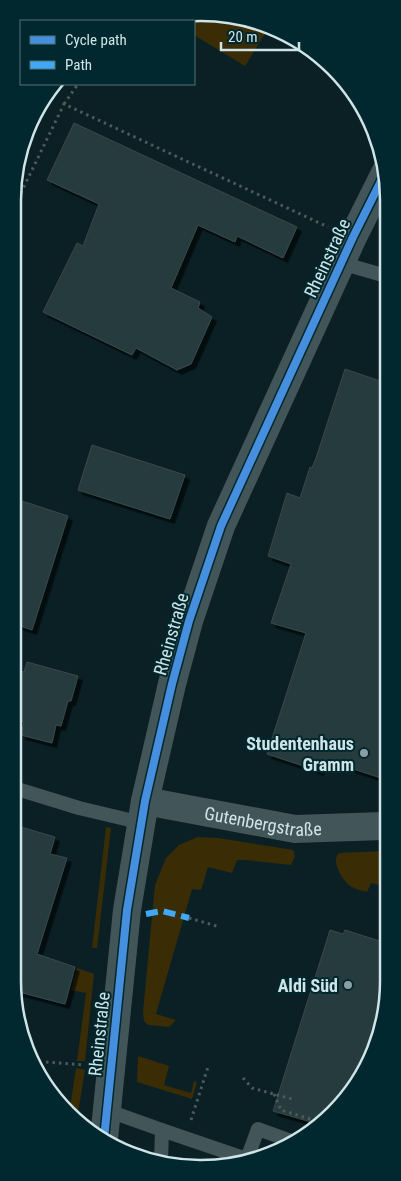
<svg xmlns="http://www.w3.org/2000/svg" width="401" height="1181" font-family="'Roboto Condensed',sans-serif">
<defs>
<filter id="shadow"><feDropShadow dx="4.5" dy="4.5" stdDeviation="0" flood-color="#0009"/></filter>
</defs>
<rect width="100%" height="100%" fill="#0a2024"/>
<g fill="#3a2d05">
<path d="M176,14L249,19L269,27L245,66L194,35V21H171L165,18Z"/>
<path d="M106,827L111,828L97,948H92Z"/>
<path d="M198,837L218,838L293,850L295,856L291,865L246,860H237L232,873L208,867L201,890L192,889L156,1014L176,1020L169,1027L148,1025L144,1021L143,1012L155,885L166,858L179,845Z"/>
<path d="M383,851V886L371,883L367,892C362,891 356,889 352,887C343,882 330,861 339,853Z"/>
<path d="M77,968L94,974L85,1061H77L86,993L71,990Z"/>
<path d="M138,1056L169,1066L164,1085L191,1093L194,1081L197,1082L192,1099L137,1082Z"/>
<path d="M76,1068L85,1070L77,1119L62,1107L70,1108Z"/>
</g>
<g fill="#263b3e" stroke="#38494c" filter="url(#shadow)">
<path d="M74,123L297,227L283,258L237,236L235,242L198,225L171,288L200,302L198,308L212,317L191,364L177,370L136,348L132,355L43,312L77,243L83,246L99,204L47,180Z"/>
<path d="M345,369L386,383L384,779L323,759L319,771L267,754L306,633L271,623L291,564L268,556L287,493L300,498L310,467L312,468L316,458Z"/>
<path d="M92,445L185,475L170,519L78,490Z"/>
<path d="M16,499L68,516L32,630L15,624Z"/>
<path d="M27,662L78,676L71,701H68L61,726L56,725L52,743L21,735L24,722L14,719L15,669L24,672Z"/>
<path d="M14,825L55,837L50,854L67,858L37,954L75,967L65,1004L15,991L12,980Z"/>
<path d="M330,930L343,934L345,930L383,942L382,1029L357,1085L318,1124L273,1111Z"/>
</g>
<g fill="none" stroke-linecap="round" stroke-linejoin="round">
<g stroke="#4a5b5d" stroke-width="3" stroke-dasharray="2.5 4" stroke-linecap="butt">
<path d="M64,104L78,84"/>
<path d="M18,199L64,104L328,227"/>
<path d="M189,918L220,927"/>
<path d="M46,1062L84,1065"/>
<path d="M243,1078L252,1088L292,1099"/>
<path d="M274,1094L281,1110L320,1122"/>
<path d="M191,1120L208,1067"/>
</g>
<g stroke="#425659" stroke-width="14">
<path d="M341,263L386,276"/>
<path d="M14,788L79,808L142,823"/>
<path d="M106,1110L162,1130L161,1162"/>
<path d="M162,1130L247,1159L258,1129L294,1142"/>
</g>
<g stroke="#425659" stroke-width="28">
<path id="s1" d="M145,801L295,829L383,826"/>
<path d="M104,1139L127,910L145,801L172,684L189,621L221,526L353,237L386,171"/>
</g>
<path stroke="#3fa9f5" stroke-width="6" stroke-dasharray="12 6" stroke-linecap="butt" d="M146,914L162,911L189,918"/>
<defs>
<path id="cycleway" d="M104,1139L127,910L145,801L172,684L189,621L221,526L353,237L386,171"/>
</defs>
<use href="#cycleway" stroke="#00282e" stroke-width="11"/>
<use href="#cycleway" stroke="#468fdf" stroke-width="8"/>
</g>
<g fill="#8a9fa3" stroke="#00282e" stroke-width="2">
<circle cx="364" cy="753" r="5"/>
<circle cx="348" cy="985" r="5"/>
</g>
<g text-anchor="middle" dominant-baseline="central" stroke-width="4" stroke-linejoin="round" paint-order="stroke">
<g font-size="18" fill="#cfe4e7" stroke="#00282e">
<text transform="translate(327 258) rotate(-65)">Rheinstraße</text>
<text transform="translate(171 634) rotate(-74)">Rheinstraße</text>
<text stroke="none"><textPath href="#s1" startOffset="120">Gutenbergstraße</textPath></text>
<text transform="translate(99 1034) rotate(-84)">Rheinstraße</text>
</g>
<g font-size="18" font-weight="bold" fill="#cfe4e7" stroke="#00282e" text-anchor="end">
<text x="354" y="743">Studentenhaus<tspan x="354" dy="21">Gramm</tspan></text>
<text x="338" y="985">Aldi Süd</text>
</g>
</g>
<path d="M0 0H401V1181H0ZM200 21H201A179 179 0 0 1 380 200V981A179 179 0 0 1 201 1160H200A179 179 0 0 1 21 981V200A179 179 0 0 1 200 21Z" fill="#00282e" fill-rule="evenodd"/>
<path fill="none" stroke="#cfe4e7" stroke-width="2.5" d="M200 21H201A179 179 0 0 1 380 200V981A179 179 0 0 1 201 1160H200A179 179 0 0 1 21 981V200A179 179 0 0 1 200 21Z"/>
<rect x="20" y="20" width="175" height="65" fill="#00282e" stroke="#537378"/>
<rect x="30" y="36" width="25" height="8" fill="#468fdf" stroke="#537378"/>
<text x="65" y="45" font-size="15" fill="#cfe4e7">Cycle path</text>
<rect x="30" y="61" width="25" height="8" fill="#3fa9f5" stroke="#537378"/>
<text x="65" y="70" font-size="15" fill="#cfe4e7">Path</text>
<path d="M221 42v8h78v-8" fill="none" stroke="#cfe4e7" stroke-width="2.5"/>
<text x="228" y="42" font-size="15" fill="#cfe4e7" stroke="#00282e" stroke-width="4" paint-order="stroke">20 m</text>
</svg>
